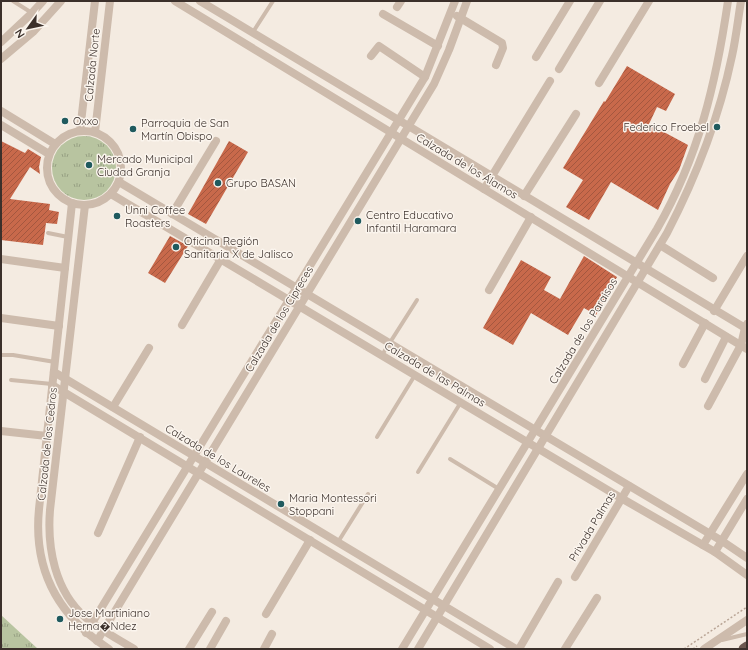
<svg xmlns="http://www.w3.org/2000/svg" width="748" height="650" font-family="Quicksand,sans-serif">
<defs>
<pattern id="park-tufts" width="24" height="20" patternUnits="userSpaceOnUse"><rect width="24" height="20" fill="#b8c4a0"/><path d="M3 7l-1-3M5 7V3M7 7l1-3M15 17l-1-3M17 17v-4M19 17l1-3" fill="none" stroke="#97a083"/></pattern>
<pattern id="building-hatch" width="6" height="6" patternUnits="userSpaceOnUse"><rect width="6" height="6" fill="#c8694b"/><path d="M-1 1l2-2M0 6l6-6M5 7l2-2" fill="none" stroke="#a4573f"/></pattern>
</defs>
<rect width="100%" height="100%" fill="#f4ebe1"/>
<g fill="url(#park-tufts)">
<circle cx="84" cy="168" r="32"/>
<path d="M1,615L38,649H1Z"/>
</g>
<g fill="url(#building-hatch)">
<path d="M627,66L675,94L666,111L657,107L649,124L688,145L679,170L670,184L658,210L611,182L589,220L566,207L583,180L563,168L604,101L605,102Z"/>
<path d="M1,141L25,153L28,149L41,157L39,167L40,174L30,167L10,199L50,204L49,210L59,212L57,224L46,223L43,245L1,240Z"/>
<path d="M229,141L248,152L206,224L188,214Z"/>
<path d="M170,236L188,246L165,283L148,273Z"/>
<path d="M584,256L617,277L596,315L584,308L568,335L531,313L513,345L483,328L521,260L551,277L544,290L560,299Z"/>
</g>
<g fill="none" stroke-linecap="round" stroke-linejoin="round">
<g stroke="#b9a596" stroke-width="1.5" stroke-dasharray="2 2" stroke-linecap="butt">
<path d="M684,649L747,607"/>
<path d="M693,649L697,646"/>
</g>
<g stroke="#cdbbac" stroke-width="4">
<path d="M13,1L32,13"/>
<path d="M253,32L273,1"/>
<path d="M48,233L68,237"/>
<path d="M1,355H13L55,362"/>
<path d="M382,355L417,300"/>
<path d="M11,380L52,384"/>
<path d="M377,437L415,375"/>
<path d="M450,459L499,489"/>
<path d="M418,472L461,402"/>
<path d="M338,542L368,494"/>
<path d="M722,640L747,634"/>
</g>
<g stroke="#cdbbac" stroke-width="8">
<path d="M175,1L747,349"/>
<path d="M200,1L747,329"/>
<path d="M397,7L401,1"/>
<path d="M383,14L438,46"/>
<path d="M457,16L502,43L503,48L496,65"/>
<path d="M1,42L32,13L43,1"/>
<path d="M371,56L379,46L425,77"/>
<path d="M536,57L570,1"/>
<path d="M1,59L33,32L61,1"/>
<path d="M559,69L600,1"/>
<path d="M599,83L649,1"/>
<path d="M1,111L55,144"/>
<path d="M1,125L49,154"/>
<circle cx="84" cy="168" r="37"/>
<path d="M80,131L95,1"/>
<path d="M95,132L110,1"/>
<path d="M119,182L722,541L747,558"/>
<path d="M484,189L550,81"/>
<path d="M111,194L621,498L715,552L747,575"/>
<path d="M524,196L576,114"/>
<path d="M72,203L39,509C33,570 58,616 109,649"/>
<path d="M85,205L50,510C47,548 55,591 85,617C100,630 118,639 134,649"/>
<path d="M172,214L216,141"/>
<path d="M660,245L713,278"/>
<path d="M1,259L65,268"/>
<path d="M489,290L531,217"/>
<path d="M714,311L747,256"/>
<path d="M1,318L59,326"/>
<path d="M182,325L221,259"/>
<path d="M683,364L705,323"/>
<path d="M54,372L516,649"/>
<path d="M705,379L726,337"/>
<path d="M52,385L490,649"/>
<path d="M708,406L741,345L745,328L747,324"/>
<path d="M113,407L149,348"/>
<path d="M1,431L47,436"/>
<path d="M98,533L140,437"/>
<path d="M703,545L747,474"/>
<path d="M715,552L747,499"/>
<path d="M575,577L629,486"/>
<path d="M266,614L310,540"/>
<path d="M86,633L425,77L455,1"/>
<path d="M97,641L434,84L449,50L467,1"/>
<path d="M189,649L212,612"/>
<path d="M210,649L226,621"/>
<path d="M264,649L272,634"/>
<path d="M402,649L657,229C699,156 716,83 728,1"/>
<path d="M418,649L667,233C696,177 719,118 732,56C736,38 738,19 741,1"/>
<path d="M519,649L558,582"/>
<path d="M565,649L597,598"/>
<path d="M704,649L747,620"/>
</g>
<path stroke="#6c584f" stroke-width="11" d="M744,649L747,647"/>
</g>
<g fill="#1f5a5e" stroke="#fbf5ee" stroke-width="1.5">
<circle cx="65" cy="121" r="4"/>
<circle cx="717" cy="127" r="4"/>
<circle cx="133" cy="129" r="4"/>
<circle cx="89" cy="165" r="4"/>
<circle cx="218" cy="183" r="4"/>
<circle cx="117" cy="216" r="4"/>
<circle cx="358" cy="221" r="4"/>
<circle cx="176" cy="247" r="4"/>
<circle cx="281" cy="504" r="4"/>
<circle cx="60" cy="619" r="4"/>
</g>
<g text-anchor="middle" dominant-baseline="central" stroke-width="3" stroke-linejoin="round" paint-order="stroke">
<g font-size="11" fill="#3b302b" stroke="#fbf5ee">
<text transform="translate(92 65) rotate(-84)">Calzada Norte</text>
<text transform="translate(467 166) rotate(31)">Calzada de los Álamos</text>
<text transform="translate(279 319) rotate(-59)">Calzada de los Cipreces</text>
<text transform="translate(583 331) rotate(-59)">Calzada de los Paraisos</text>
<text transform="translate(435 374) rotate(31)">Calzada de las Palmas</text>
<text transform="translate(47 444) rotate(-84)">Calzada de los Cedros</text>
<text transform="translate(218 458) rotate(31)">Calzada de los Laureles</text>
<text transform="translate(592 526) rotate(-59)">Privada Palmas</text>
</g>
<g font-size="11" fill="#3b302b" stroke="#fbf5ee" text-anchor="start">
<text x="73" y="121">Oxxo</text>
<text x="141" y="123">Parroquia de San<tspan x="141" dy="13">Martín Obispo</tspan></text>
<text x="709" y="127" text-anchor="end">Federico Froebel</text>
<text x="97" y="159">Mercado Municipal<tspan x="97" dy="13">Ciudad Granja</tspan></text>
<text x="226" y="183">Grupo BASAN</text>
<text x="125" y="210">Unni Coffee<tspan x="125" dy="13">Roasters</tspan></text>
<text x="366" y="215">Centro Educativo<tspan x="366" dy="13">Infantil Haramara</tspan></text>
<text x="184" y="241">Oficina Región<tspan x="184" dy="13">Sanitaria X de Jalisco</tspan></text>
<text x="289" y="498">Maria Montessori<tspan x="289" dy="13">Stoppani</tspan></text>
<text x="68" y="613">Jose Martiniano<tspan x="68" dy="13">Herna�Ndez</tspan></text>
</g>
</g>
<rect width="748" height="650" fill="none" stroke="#3b302b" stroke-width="4"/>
<g transform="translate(28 28) rotate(237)" stroke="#fbf5ee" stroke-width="3" paint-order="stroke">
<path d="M0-3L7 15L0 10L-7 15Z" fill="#3b302b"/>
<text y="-6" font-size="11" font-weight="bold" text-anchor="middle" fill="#3b302b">N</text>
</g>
</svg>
